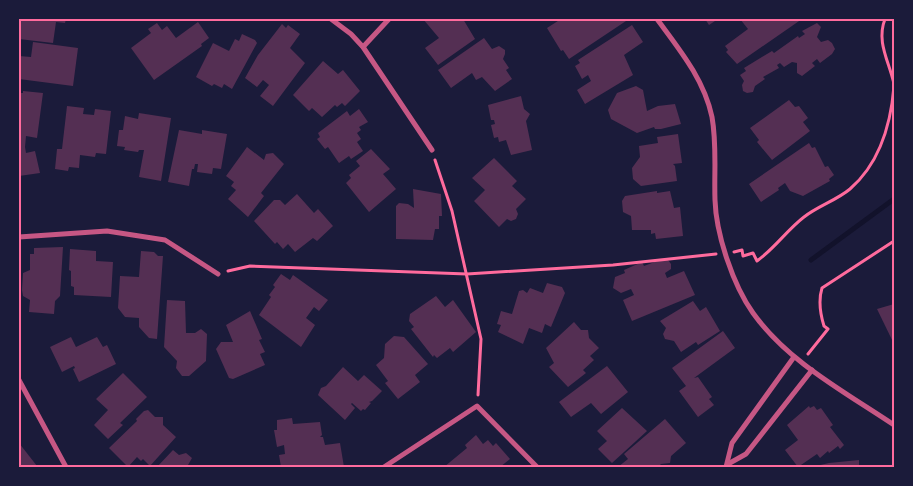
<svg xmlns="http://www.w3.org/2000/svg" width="913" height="486" font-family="'Varela Round',sans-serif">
<rect width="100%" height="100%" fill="#1b1b3a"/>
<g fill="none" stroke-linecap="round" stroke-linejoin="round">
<path stroke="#12122b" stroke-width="5" d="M811,260L894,199"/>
</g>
<g fill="#542f53">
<path d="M19,19H66L65,23L56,22L53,43L19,39Z"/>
<path d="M423,19H463L475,39L438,65L425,48L439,38Z"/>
<path d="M561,19H629L569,59L563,50L561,51L547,28Z"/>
<path d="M705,19H718L709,25Z"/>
<path d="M740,19H802L737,64L726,52L728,50L725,46L748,29Z"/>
<path d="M198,22L209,38L201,44L202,46L154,80L131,48L151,33L148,29L157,23L162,30L167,26L176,38Z"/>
<path d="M817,23L821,27L817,37L821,42L828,40L832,43L835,49L832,54L820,63L817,59L812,63L815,66L802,76L797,73V63L792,62L784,67L780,63L777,65L779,68L763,77L765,79L755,86L753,92L747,93L743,91L742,85L744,81L740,75L746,71L744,68L772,51L774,53L798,36L799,38L805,34L802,31Z"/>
<path d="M282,24L286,28L288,25L300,34L290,48L305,63L273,106L260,96L269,85L263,80L257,87L245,78L258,55Z"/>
<path d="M632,25L643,42L624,55L633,75L585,104L577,90L591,81L588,75L582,79L575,66L580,63L578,60Z"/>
<path d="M242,34L255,40L257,43L232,89L224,84L222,88L214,84L212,86L196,77L213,43L229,51L235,39L239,41Z"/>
<path d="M484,38L492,49L499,46L505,50V54L503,59L509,68L506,70L512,79L495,91L482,77L476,80L472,73L451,88L438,70Z"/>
<path d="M33,42L78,48L73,86L19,79V56L31,57Z"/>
<path d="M323,61L338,74L343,70L360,91L345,106L342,103L337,107L335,105L322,117L312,108L309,111L293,95Z"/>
<path d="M636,86L643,90L647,111L658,106L675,104L681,124L661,129H655L654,127L637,133L611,119L608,110L617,93Z"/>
<path d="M23,91L43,93L37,138L26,136L25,147L26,153L35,151L40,173L19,176V93H23Z"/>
<path d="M521,96L524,109L530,114L526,121L532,150L511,155L506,140L499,142L498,137L494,138L491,125L495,124L494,120H491L488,105Z"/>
<path d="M789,100L795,107L799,106L808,118L803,122L810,131L772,160L757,142L759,140L750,128Z"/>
<path d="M67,106L84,108L83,114L94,115L95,109L111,111L106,154L96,153L95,157L80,155L79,168L69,167L68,171L55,169L57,149H62Z"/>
<path d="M359,109L368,122L359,127L361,130L357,133L361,139L357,142L363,151L351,159L349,156L339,163L328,147L325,149L317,139L320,137L318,133L347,111L350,116Z"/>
<path d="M139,113L171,118L161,181L139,177L144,150H139L138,152L124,150L125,147L117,146L119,130H123L125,116L138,119Z"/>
<path d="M179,130L202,134V130L227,134L221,169L213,168L212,174L197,172L198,164H195L194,169H192L189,186L168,182Z"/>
<path d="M678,134L682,163L673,164L675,166L677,181L641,186L633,179L632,168L640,157L639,146L658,143L657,137Z"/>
<path d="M809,143L812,148L815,147L825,167L828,166L834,175L829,179L830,181L803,196L790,191L785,183L778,188L779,190L761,202L749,184Z"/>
<path d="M247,147L264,160L266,154L273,153L284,164L261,193L264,196L248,217L228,199L236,190L231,186L234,182L226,176Z"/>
<path d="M371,149L390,169L383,174L396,189L369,212L346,183L351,178L349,175L360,166L356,161Z"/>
<path d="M494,158L517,181L512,186L526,199L516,209L518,214L516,219L511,221L507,219L499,227L474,201L485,190L472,178Z"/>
<path d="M413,189L441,194L442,216H439V229H435L433,240L396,239V206L399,203L408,204L414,208Z"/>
<path d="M657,191V193L670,191L674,208L680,207L683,236L656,239L655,233L651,234V230H632L631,216L623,212L622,201L625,196Z"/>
<path d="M297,194L314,213L318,209L333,226L317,241L313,238L295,252L288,244L283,249L277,242L275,244L254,221L274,200H280L285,205Z"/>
<path d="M63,247L60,296L55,301L54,314L29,312L30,300L23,296L22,290L23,273L30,270V254H34V248Z"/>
<path d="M70,249L96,251V261L113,262L111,297L74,295V287L71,286V271L69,270Z"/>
<path d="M141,251L154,252L158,256H163L157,339L149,338L139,327V318L125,317L118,308L120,276L139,277Z"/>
<path d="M660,260H668L671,264V269L665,273L667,278L684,271L695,295L632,321L623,300L634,295L631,289L621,293L613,288L615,277L625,273L624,270L642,262L644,266Z"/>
<path d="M281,274L290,280L293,275L328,300L319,311L314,307L306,318L315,325L301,347L259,315L271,297L269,295L275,287L273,285Z"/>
<path d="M547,283L562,287L565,293L551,327L545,324L542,333L529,328L523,344L498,332L501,325L497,324L501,311L512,314L519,291L523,290L527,293L530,288L543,293Z"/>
<path d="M436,296L445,307L453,300L476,332L453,352L450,348L437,358L434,355L433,357L411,329L414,327L409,321L410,314Z"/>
<path d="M167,300L185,301L186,333H195L201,329L207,334L206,361L189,376H182L176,368L177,361L164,347Z"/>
<path d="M693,301L700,311L706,307L720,331L698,345L696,342L681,352L674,341L665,339L663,334L666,328L660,321Z"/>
<path d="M894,304V344L877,309Z"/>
<path d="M250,311L262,339L259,340L265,352L260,354L265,365L233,379L229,378L216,349L221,342H233L226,325Z"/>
<path d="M574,322L581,330H588L589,338L599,348L590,356L594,360L583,370L586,373L568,387L549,367L554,363L546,348Z"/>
<path d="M723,331L735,348L694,378L698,377L712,397L709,399L714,405L698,417L679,391L686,386L672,368Z"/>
<path d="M394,336L404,337L428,364L415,375L420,382L398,399L385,383L388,381L376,365L384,358L385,344Z"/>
<path d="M71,337L76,347L97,337L103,347L107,345L116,364L79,382L73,369L75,368L74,366L62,372L50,347Z"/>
<path d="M607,366L628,392L601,414L591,403L571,417L559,402Z"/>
<path d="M343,367L358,381L364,375L382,391L372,401L369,402L371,403L365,410L363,409L361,411L352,403L351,404L355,408L345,420L318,395L321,388L326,386Z"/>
<path d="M123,373L147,397L120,423L123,425L108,439L94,425L108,410L96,399Z"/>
<path d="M809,406L810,408L814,406L817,410L821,408L833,425L830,427L844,445L840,449L838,446L829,453L828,451L820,458L817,454L798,467L785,450L798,440L787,425Z"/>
<path d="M622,408L647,431L612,463L598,449L607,441L597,431Z"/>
<path d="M148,410L155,417H163V425L176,437L150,466L143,459L141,461L137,457L128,467L109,448L137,421L136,419L144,411Z"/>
<path d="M292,418L293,424L320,422L322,435L320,437H323L325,445L340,443L344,467H281L279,455L285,454L284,445L277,447L274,430H277V420Z"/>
<path d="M665,419L686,443L671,456L670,463L661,464L658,467H618L628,459L624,454Z"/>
<path d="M476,435L483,444L488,440L493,446L496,443L510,459L500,467H444L467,448L465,445Z"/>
<path d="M19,443L37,466L19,467Z"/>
<path d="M173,450L179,455L186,453L192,458L188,465L191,467H157Z"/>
<path d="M859,460V467H812L829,463Z"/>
</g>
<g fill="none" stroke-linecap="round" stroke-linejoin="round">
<g stroke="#ff6b9d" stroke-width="3">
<path d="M885,19C876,42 889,61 894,84"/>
<path d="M435,160L452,211L481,339L478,395"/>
<path d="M734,252L742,250L743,256L753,253L757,261C775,248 787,230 804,217C818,206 837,200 850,189C880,163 891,123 894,86"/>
<path d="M228,271L250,266L467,274L613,265L716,254"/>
<path d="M808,354L828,329L824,326C820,313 818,301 822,288L894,241"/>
</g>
<g stroke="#c65784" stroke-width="5">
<path d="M331,19L351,34L363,47L432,150"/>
<path d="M657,19C679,49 704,79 712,117C717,145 714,172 715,200C716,234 733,285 753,313C788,362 845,392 894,425"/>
<path d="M363,47L389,19"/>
<path d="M19,237L107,231L165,240L218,274"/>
<path d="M19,380L66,467"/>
<path d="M728,464L746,454L812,370"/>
<path d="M384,467L477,406L537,467"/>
<path d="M726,467L732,443L794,357"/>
</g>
</g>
<rect width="913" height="486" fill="none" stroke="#1b1b3a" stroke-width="40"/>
<rect x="20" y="20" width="873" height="446" fill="none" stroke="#ff6b9d" stroke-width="2"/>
</svg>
